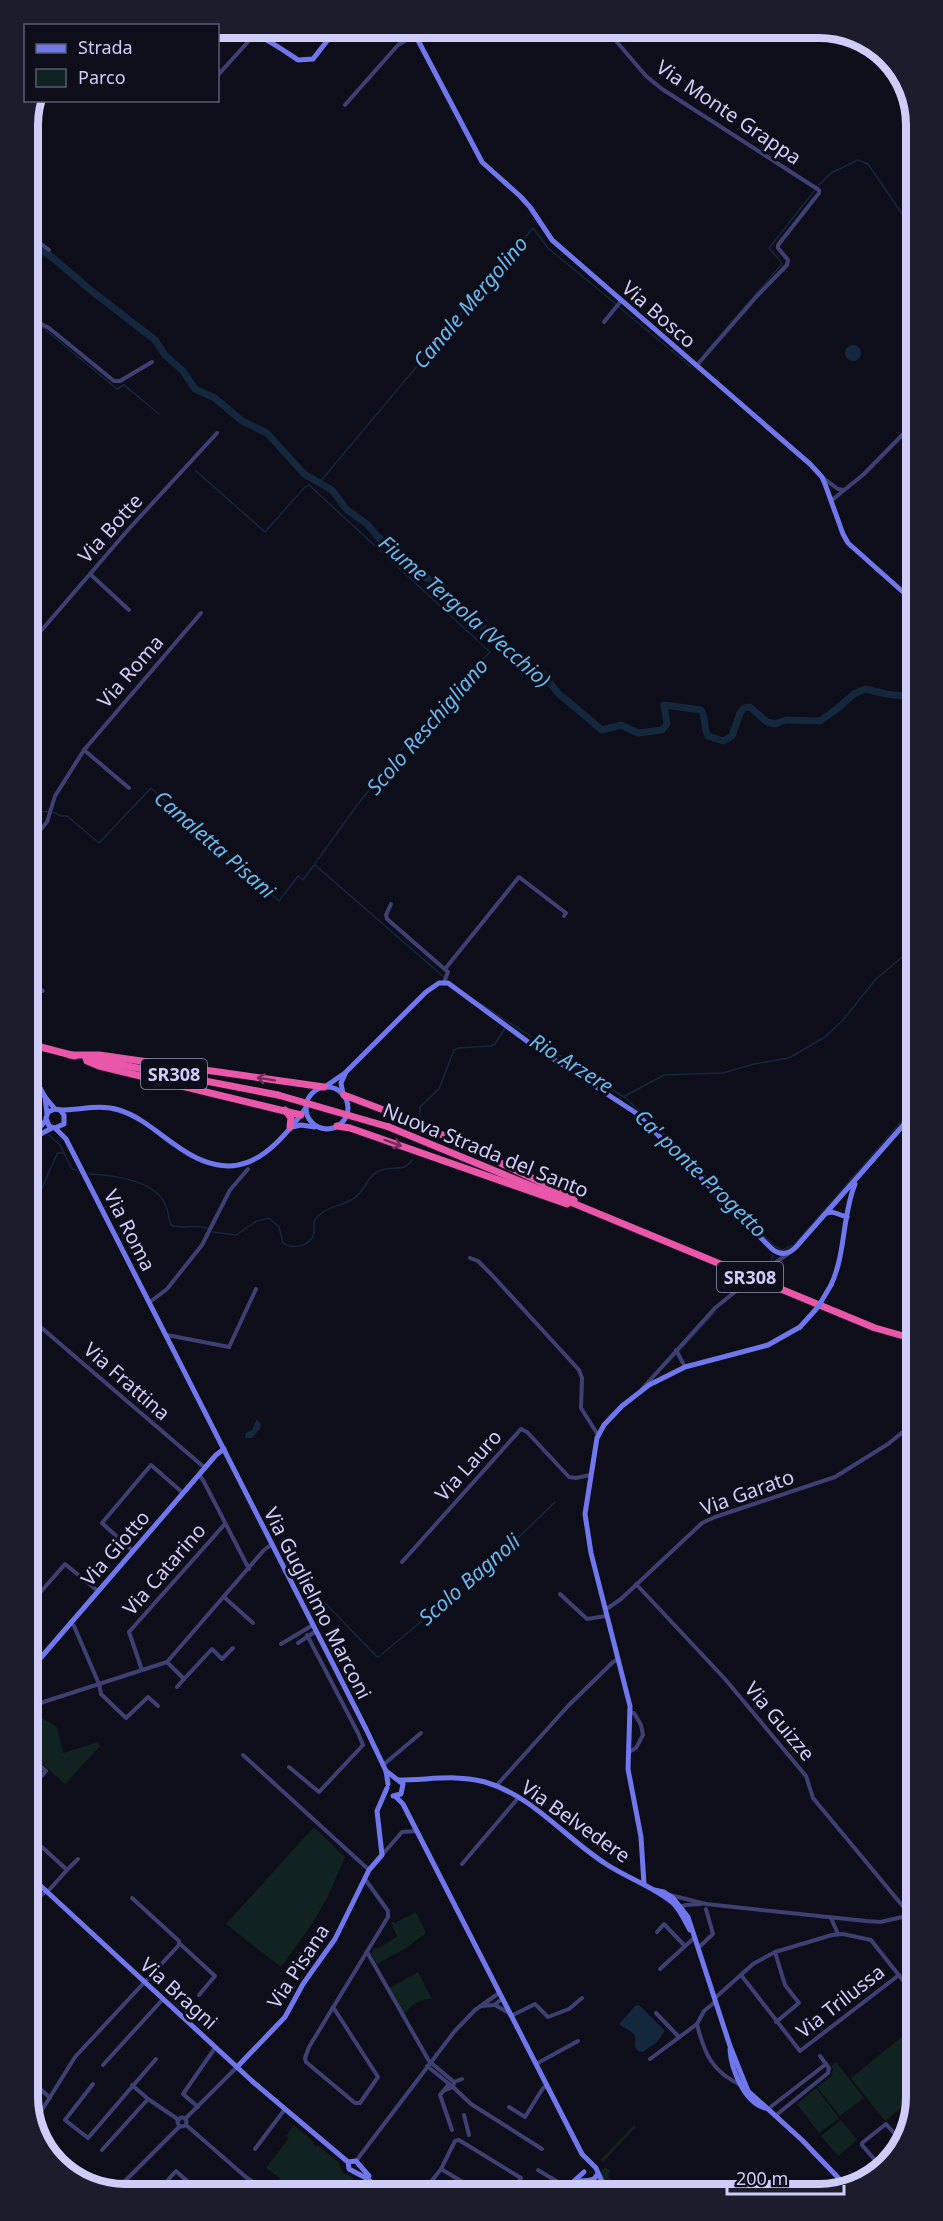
<svg xmlns="http://www.w3.org/2000/svg" width="943" height="2221" font-family="'Noto Sans',sans-serif">
<rect width="100%" height="100%" fill="#0e0d1a"/>
<g fill="#112321">
<path d="M42,1718L57,1727L63,1753L98,1742L100,1746L65,1784L31,1754V1725Z"/>
<path d="M314,1827L345,1857L328,1896L312,1924L281,1967L226,1924Z"/>
<path d="M416,1912L426,1933L406,1948L377,1964L371,1953L374,1948L377,1949L397,1937L391,1921L395,1923Z"/>
<path d="M418,1972L432,1999C421,1998 411,2005 404,2014L389,1988Z"/>
<path d="M908,2032L916,2044V2096L885,2121L851,2078Z"/>
<path d="M836,2062L864,2098L840,2116L817,2087L832,2076L833,2069L831,2066Z"/>
<path d="M816,2088L839,2118L819,2133L797,2104Z"/>
<path d="M841,2120L857,2140L838,2156L821,2136Z"/>
<path d="M293,2125L314,2142L313,2144L316,2147L317,2145L338,2162L343,2173L352,2177L354,2180L352,2184L355,2181L363,2183L374,2192L280,2193L274,2189L280,2178L266,2168L289,2138L286,2137Z"/>
<path d="M634,2125L636,2127L603,2162L601,2160Z"/>
<path d="M605,2167L611,2171L608,2174L609,2178L622,2190L611,2191L600,2173Z"/>
</g>
<g fill="#13273d">
<circle cx="853" cy="353" r="8"/>
<path d="M257,1419L261,1424L260,1429L252,1438H245L246,1433L252,1430Z"/>
<path d="M639,2005L665,2031L657,2042L643,2052L638,2051C633,2045 636,2043 635,2037C633,2030 624,2029 619,2024L635,2006Z"/>
</g>
<g fill="none" stroke-linecap="round" stroke-linejoin="round">
<g stroke="#13273d" stroke-width="1.5">
<path d="M818,186L831,173L858,160L868,164L911,227"/>
<path d="M619,307L691,367"/>
<path d="M28,336L38,325L42,327L117,389L124,385L159,414"/>
<path d="M706,352L781,265L782,263L769,248L815,190"/>
<path d="M319,483L533,228L548,248L616,304"/>
<path d="M29,800L32,810L48,812"/>
<path d="M53,812L61,816H67L99,843L151,788L279,901L298,876L303,880L358,804L409,740L434,711L490,652L309,485L305,487L265,532L196,471"/>
<path d="M315,865L445,978"/>
<path d="M481,1004L622,1096H625L664,1075L723,1073L754,1064L789,1058L825,1037L843,1020L876,979L913,948"/>
<path d="M30,1084L39,1102V1123"/>
<path d="M623,1096L648,1118L773,1245L782,1250L794,1245L908,1114"/>
<path d="M420,1120V1107L439,1089L454,1050L458,1048L491,1046L495,1044L505,1028"/>
<path d="M49,1135L60,1145L72,1169L77,1170"/>
<path d="M89,1174C113,1175 156,1180 166,1206C169,1212 168,1219 171,1225C183,1230 195,1224 207,1228"/>
<path d="M30,1207C42,1195 48,1170 58,1153H64"/>
<path d="M213,1232L236,1235L257,1221L269,1218L279,1227L283,1243C291,1249 306,1247 312,1238C315,1233 314,1227 314,1222C321,1207 340,1207 353,1199C366,1191 367,1174 382,1170C394,1166 404,1172 412,1160"/>
<path d="M755,1272L771,1262L773,1255"/>
<path d="M668,1363L716,1311"/>
<path d="M295,1581L300,1579L304,1581L377,1657L380,1656"/>
<path d="M382,1654L491,1564L555,1502"/>
<path d="M168,1996L203,2028"/>
</g>
<path stroke="#13273d" stroke-width="7" d="M27,240L53,258L88,288L155,340L165,355L183,371L195,389L215,398L242,421L267,433L304,474L332,490L347,510L367,524L378,537L409,564L417,574L439,583L457,608L496,638L519,662L543,674L558,693L602,730L621,725L638,733L662,730L667,724L664,705L701,710C706,718 703,727 708,736L723,741L732,736L740,713L744,708L750,707L767,722L775,724L786,720L820,721L838,708L854,694L865,689L886,694L912,697"/>
<g stroke="#3e4073" stroke-width="4">
<path d="M604,27L646,76L662,89L819,190V193L778,245V248L788,260L787,265L757,296L697,365"/>
<path d="M218,75L255,34"/>
<path d="M345,105L398,45L415,35"/>
<path d="M27,233L49,250"/>
<path d="M28,317L49,328L114,381H120L152,362"/>
<path d="M604,322L621,301"/>
<path d="M823,478L838,489L844,490"/>
<path d="M832,500L864,474L912,425"/>
<path d="M90,574L129,610"/>
<path d="M28,646L127,531L217,433"/>
<path d="M84,750L129,788"/>
<path d="M29,844L47,822L55,796L84,750L201,613"/>
<path d="M391,904L386,915L387,919L448,972L444,982"/>
<path d="M445,969L519,877L566,913L564,916"/>
<path d="M29,980L43,991"/>
<path d="M470,1258L478,1261L491,1274L579,1370L582,1378L581,1408L598,1435"/>
<path d="M768,1268L789,1253"/>
<path d="M150,1302L167,1289L202,1245L230,1190L248,1169"/>
<path d="M30,1318L205,1468"/>
<path d="M167,1335L229,1347L256,1289"/>
<path d="M676,1350L685,1367"/>
<path d="M642,1389L715,1308L741,1287"/>
<path d="M199,1475L203,1480L249,1569"/>
<path d="M133,1551L102,1523L151,1465L183,1493"/>
<path d="M402,1562L521,1429L527,1432L569,1477L576,1478L590,1475"/>
<path d="M636,1584L725,1679L806,1776L813,1798L906,1910L908,1916"/>
<path d="M560,1594L587,1619L606,1616"/>
<path d="M224,1597L253,1623"/>
<path d="M31,1603L65,1564L98,1591"/>
<path d="M605,1610L621,1599L702,1523L715,1517L835,1477L888,1444L914,1423"/>
<path d="M71,1623L74,1626L99,1684L101,1694L126,1718L148,1697L158,1706"/>
<path d="M298,1643L316,1631"/>
<path d="M281,1644L313,1625"/>
<path d="M167,1662L184,1679L212,1649L222,1659L233,1648"/>
<path d="M142,1670L129,1632L225,1524"/>
<path d="M177,1687L184,1679"/>
<path d="M31,1706L167,1662L264,1550L272,1544"/>
<path d="M629,1752L636,1748L643,1735L641,1725L634,1713H630"/>
<path d="M243,1755L369,1870"/>
<path d="M31,1758L46,1771L31,1788"/>
<path d="M383,1765L421,1733"/>
<path d="M289,1767L319,1792L363,1745L358,1733L307,1635"/>
<path d="M496,1786L568,1706L613,1662L618,1659"/>
<path d="M382,1855L402,1832L416,1831"/>
<path d="M462,1864L519,1797"/>
<path d="M67,1870L78,1859"/>
<path d="M670,1895L706,1904L866,1921L880,1922L916,1914"/>
<path d="M32,1902L50,1889L67,1870L42,1847"/>
<path d="M679,1907L686,1905L701,1904"/>
<path d="M831,1918L838,1934"/>
<path d="M657,1932L664,1924L684,1945"/>
<path d="M179,1943L215,1976L199,1995"/>
<path d="M698,1948L713,1934L706,1909"/>
<path d="M367,1952L429,2061L454,2082L462,2079"/>
<path d="M775,1952L785,1985L799,2003L776,2022"/>
<path d="M660,1969L694,1938"/>
<path d="M741,1975L800,2051L899,1975"/>
<path d="M715,1998L753,1964L775,1952L832,1935L843,1934L871,1940L916,1997"/>
<path d="M495,2005L509,2013"/>
<path d="M482,2006L494,2005L502,1999"/>
<path d="M333,2007L378,2077L360,2103H355L306,2062L305,2058L309,2047L388,1917V1911L365,1879"/>
<path d="M656,2013L678,2036"/>
<path d="M511,2016L535,2004L548,2017L569,2009L582,1998"/>
<path d="M697,2024C704,2053 712,2072 741,2085"/>
<path d="M650,2059L697,2024L704,2011L715,2002"/>
<path d="M536,2064L578,2041"/>
<path d="M103,2065L163,1999"/>
<path d="M427,2066L453,2087L443,2091"/>
<path d="M32,2081L50,2098"/>
<path d="M454,2082L453,2087L471,2104L542,2149"/>
<path d="M93,2084L65,2120L88,2138L156,2059"/>
<path d="M449,2084L440,2095L452,2130"/>
<path d="M132,2085L148,2099L179,2120"/>
<path d="M198,2107L183,2094L215,2048"/>
<path d="M509,2107L525,2117L543,2088L547,2086"/>
<path d="M768,2109L826,2064"/>
<path d="M464,2115L469,2135"/>
<path d="M775,2116L828,2073L829,2068L820,2056"/>
<circle cx="182" cy="2122" r="4.5"/>
<path d="M185,2119L237,2067"/>
<path d="M186,2125L247,2178L271,2193"/>
<path d="M32,2126L75,2057L179,1945V1941L132,1898"/>
<path d="M255,2149L285,2109"/>
<path d="M102,2150L148,2099"/>
<path d="M356,2161L454,2032L475,2010L499,1993"/>
<path d="M881,2167L862,2145V2143L886,2124L901,2141"/>
<path d="M441,2169L478,2191"/>
<path d="M538,2170L566,2187"/>
<path d="M114,2192L180,2126"/>
<path d="M423,2192L441,2169L455,2141L459,2140L521,2178L513,2191"/>
<path d="M155,2194L176,2171L195,2188L192,2193"/>
</g>
<g stroke="#7076ec" stroke-width="5">
<path d="M411,27L482,162L520,196L530,207L552,240L810,464L822,477L825,484L843,534L848,543L912,600"/>
<path d="M218,31C249,25 273,43 298,60L313,59L338,27"/>
<path d="M33,105L45,100"/>
<path d="M29,1068L45,1097L47,1114"/>
<path d="M326,1086L345,1073L426,992L439,983H448L535,1047L636,1113L772,1249C781,1256 789,1254 796,1247L914,1113"/>
<circle cx="327" cy="1108" r="21"/>
<path d="M343,1094L341,1083L345,1074"/>
<path d="M45,1097L55,1109L60,1110L64,1115V1124L55,1128L49,1126L46,1118L48,1112L55,1109"/>
<path d="M60,1110C80,1110 100,1104 119,1110C139,1116 157,1132 174,1144C233,1188 267,1161 306,1108"/>
<path d="M292,1127L301,1125L315,1127"/>
<path d="M55,1128L66,1139L366,1729L386,1771L388,1784"/>
<path d="M35,1137L52,1128"/>
<path d="M30,1140L46,1120"/>
<path d="M827,1213L832,1212L847,1217"/>
<path d="M831,1285C846,1253 842,1216 855,1184"/>
<path d="M31,1669L216,1455L224,1449"/>
<path d="M386,1771L403,1784L401,1794L393,1796"/>
<path d="M399,1780C429,1780 456,1774 485,1782C533,1796 565,1838 606,1864C627,1878 653,1886 673,1903C680,1910 685,1921 690,1930"/>
<path d="M395,1796L403,1804L582,2154L596,2168L606,2191"/>
<path d="M31,1877L252,2081L348,2162L349,2169L366,2178L385,2192"/>
<path d="M644,1884L641,1837L628,1769L630,1706L591,1553L585,1514L597,1438L604,1425L622,1406L649,1385L685,1367L768,1345L800,1327"/>
<path d="M654,1890L664,1892L673,1898L688,1917L730,2046L748,2091L802,2140L849,2189"/>
<path d="M730,2049C731,2069 744,2102 765,2108"/>
<path d="M237,2067L285,2017L303,1984L335,1939L369,1870L382,1855L377,1811L387,1788"/>
<path d="M348,2162L356,2161L369,2176"/>
<path d="M591,2180L601,2191"/>
<path d="M567,2186L580,2181L593,2180L597,2175"/>
<path d="M563,2191L584,2172"/>
</g>
<g stroke="#e957a8" stroke-width="7">
<path d="M29,1044L75,1056"/>
<path d="M70,1055H99L324,1087"/>
<path d="M86,1058L278,1095"/>
<path d="M87,1061L99,1066L301,1115"/>
<path d="M344,1095L415,1122L561,1192L574,1200"/>
<path d="M285,1110L291,1118L290,1127"/>
<path d="M337,1126L350,1128L567,1204"/>
<path d="M389,1127L875,1328L914,1339"/>
</g>
<path stroke="#7076ec" stroke-width="5" d="M800,1327L818,1307L831,1285"/>
<path stroke="#e957a8" stroke-width="7" d="M278,1095L389,1127"/>
</g>
<defs><path id="oneway-shaft" d="M-6 0H5M1.5-3L5.5 0L1.5 3" fill="none" stroke-width="1.6" stroke-linecap="round" stroke-linejoin="round" transform="scale(1.5)"/></defs>
<g stroke="#712e5a">
<use href="#oneway-shaft" transform="translate(266 1079) rotate(-171)"/>
<use href="#oneway-shaft" transform="translate(393 1143) rotate(20)"/>
</g>
<g text-anchor="middle" dominant-baseline="central" stroke-width="6" stroke-linejoin="round" paint-order="stroke">
<g fill="#0e0d1a" stroke="#9593b5" stroke-width="1.5">
<rect x="141" y="1059" width="66" height="30" rx="4.5"/>
<rect x="717" y="1262" width="66" height="30" rx="4.5"/>
</g>
<g font-size="18" font-weight="bold" fill="#cfcdf8">
<text x="174" y="1074">SR308</text>
<text x="750" y="1277">SR308</text>
</g>
<g font-size="20" fill="#cfcdf8" stroke="#0e0d1a">
<text transform="translate(729 112) rotate(34)">Via Monte Grappa</text>
<text transform="translate(659 314) rotate(41)">Via Bosco</text>
<text transform="translate(110 528) rotate(-48)">Via Botte</text>
<text transform="translate(130 671) rotate(-49)">Via Roma</text>
<text transform="translate(486 1150) rotate(22)">Nuova Strada del Santo</text>
<text transform="translate(130 1230) rotate(63)">Via Roma</text>
<text transform="translate(127 1381) rotate(41)">Via Frattina</text>
<text transform="translate(468 1465) rotate(-48)">Via Lauro</text>
<text transform="translate(747 1492) rotate(-20)">Via Garato</text>
<text transform="translate(115 1548) rotate(-49)">Via Giotto</text>
<text transform="translate(164 1569) rotate(-49)">Via Catarino</text>
<text transform="translate(318 1603) rotate(63)">Via Guglielmo Marconi</text>
<text transform="translate(780 1721) rotate(50)">Via Guizze</text>
<text transform="translate(576 1821) rotate(35)">Via Belvedere</text>
<text transform="translate(298 1966) rotate(-57)">Via Pisana</text>
<text transform="translate(179 1993) rotate(42)">Via Bragni</text>
<text transform="translate(840 2001) rotate(-38)">Via Trilussa</text>
</g>
<g font-size="21" font-style="italic" fill="#68b8eb" stroke="#0e0d1a">
<text transform="translate(470 302) rotate(-50)">Canale Mergolino</text>
<text transform="translate(465 611) rotate(41)">Fiume Tergola (Vecchio)</text>
<text transform="translate(427 726) rotate(-49)">Scolo Reschigliano</text>
<text transform="translate(215 844) rotate(41)">Canaletta Pisani</text>
<text transform="translate(572 1063) rotate(32)">Rio Arzere</text>
<text transform="translate(701 1173) rotate(44)">Ca' ponte Progetto</text>
<text transform="translate(469 1579) rotate(-41)">Scolo Bagnoli</text>
</g>
</g>
<path d="M0 0H943V2221H0ZM125 38H819A87 87 0 0 1 906 125V2097A87 87 0 0 1 819 2184H125A87 87 0 0 1 38 2097V125A87 87 0 0 1 125 38Z" fill="#1d1c2c" fill-rule="evenodd"/>
<path fill="none" stroke="#cfcdf8" stroke-width="8" d="M125 38H819A87 87 0 0 1 906 125V2097A87 87 0 0 1 819 2184H125A87 87 0 0 1 38 2097V125A87 87 0 0 1 125 38Z"/>
<rect x="24" y="24" width="195" height="78" fill="#0e0d1a" stroke="#5b5a73" stroke-width="1.5"/>
<rect x="36" y="44" width="30" height="9" fill="#7076ec" stroke="#5b5a73" stroke-width="1.5"/>
<text x="78" y="54" font-size="18" fill="#cfcdf8">Strada</text>
<rect x="36" y="69" width="30" height="18" fill="#112321" stroke="#5b5a73" stroke-width="1.5"/>
<text x="78" y="84" font-size="18" fill="#cfcdf8">Parco</text>
<path d="M727 2185v9h117v-9" fill="none" stroke="#cfcdf8" stroke-width="3"/>
<text x="736" y="2185" font-size="18" fill="#cfcdf8" stroke="#0e0d1a" stroke-width="4.5" paint-order="stroke">200 m</text>
</svg>
